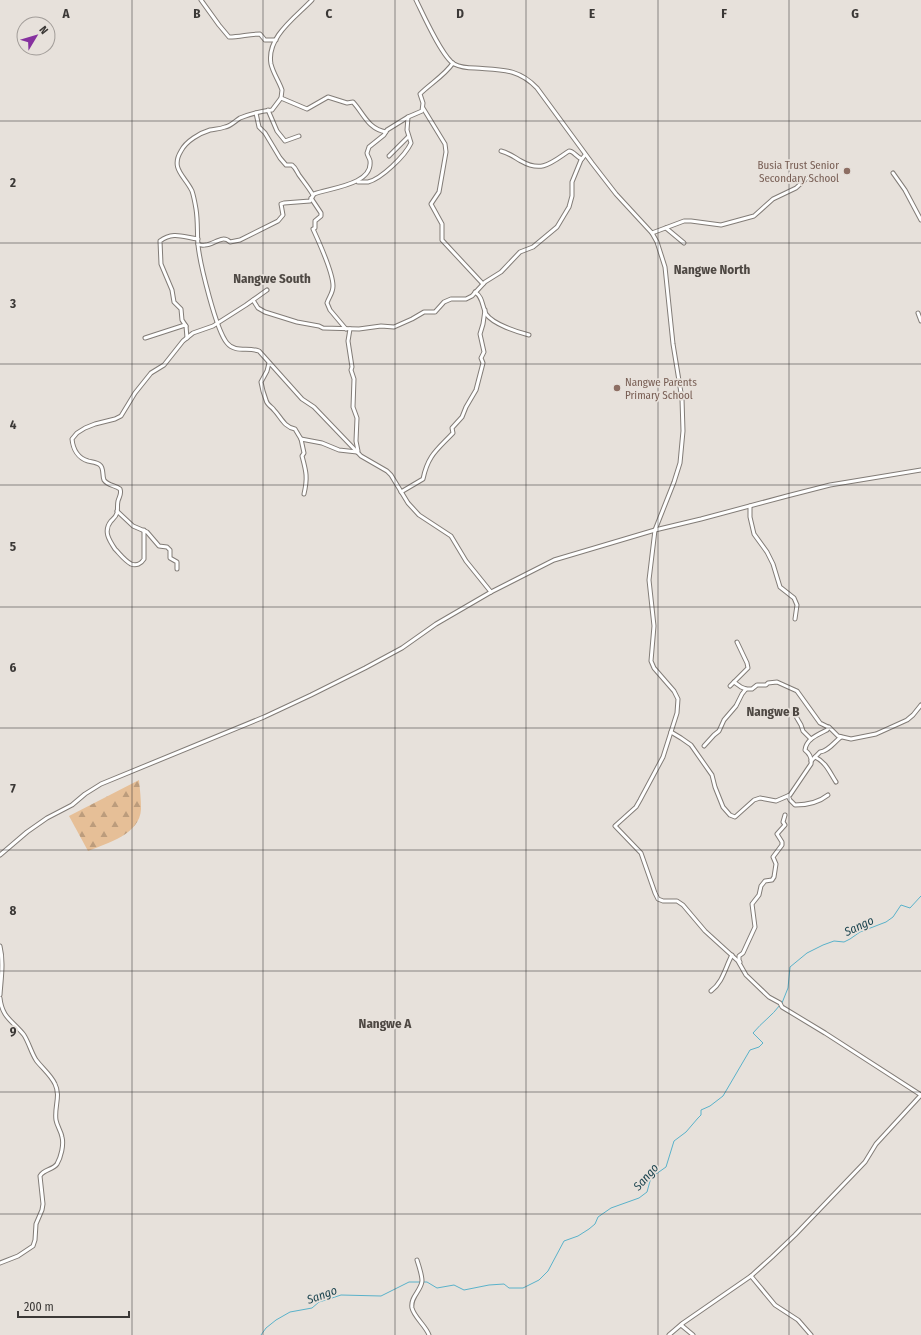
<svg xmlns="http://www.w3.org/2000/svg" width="921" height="1335" font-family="'Fira Sans Condensed',sans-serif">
<defs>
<pattern id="forest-firs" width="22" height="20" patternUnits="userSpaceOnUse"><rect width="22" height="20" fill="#e6bf97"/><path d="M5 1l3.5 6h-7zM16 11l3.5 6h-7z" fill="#bc9c7c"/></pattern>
</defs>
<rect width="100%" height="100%" fill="#e7e1db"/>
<path fill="url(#forest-firs)" d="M139,780C140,790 141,799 141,809C140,834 108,843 88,851L69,816Z"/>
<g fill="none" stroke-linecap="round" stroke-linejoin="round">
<g stroke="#5ab2ca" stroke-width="1">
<path d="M782,1003L788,988L790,967L807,953L823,945L834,941L844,942L850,939L860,932L886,922L893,917L901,905L910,908L921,896"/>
<path d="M423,1282H427L437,1288L454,1285L464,1290L489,1285L504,1284L509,1288H523L539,1280L548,1271L564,1241L578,1236L589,1229L595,1224L598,1217L611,1208L639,1198L647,1192L650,1181L656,1174L666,1167L674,1141L686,1132L698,1118L701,1115V1110L710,1106L723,1096L750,1050L759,1047L763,1043L753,1033C762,1022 772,1016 780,1005"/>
<path d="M261,1335L266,1328L276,1320L290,1312L312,1308L319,1302L329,1299L341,1295L381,1296L409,1282H420"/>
</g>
<defs>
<g id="minor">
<path d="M201,0L219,25L229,37C240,37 249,34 260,34L265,40H276"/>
<path d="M312,0C296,17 266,37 271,64C273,73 279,81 282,90L281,98L272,110C262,111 250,114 240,118C235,121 231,126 225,127C220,129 215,129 210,130C200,133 186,141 181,151C170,169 185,176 192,191C194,197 195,203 196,209C198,221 197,233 198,245C200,264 216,330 227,343C235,353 248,347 259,351L302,399L314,407L361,456L387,471L391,475L408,503L419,515L451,536L466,561L491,592"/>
<path d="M416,0C423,14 442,57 454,64C460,67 468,68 475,68C501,70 518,68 537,88L592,163L616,194L652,233L657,242L665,267L673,344L682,399L683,431L680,463L674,482L655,530L649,580L654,626L651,661L654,668L674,691L678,699L677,713L663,757L640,800L636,807L616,825"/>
<path d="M281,98L307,109L328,97L347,103L353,102C364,114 368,129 386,132"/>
<path d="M423,108L445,144L446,152L439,192L431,204L442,224V240L483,284"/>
<path d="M268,110L277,131L285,141L299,136"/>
<path d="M256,113L259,127L265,133L280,158L286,165H292C296,168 297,172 299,175C304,182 309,188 313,195"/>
<path d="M501,151C509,153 514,157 521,161C542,173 551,163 569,151C574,151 576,157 582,159"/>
<path d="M389,156L408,137"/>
<path d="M893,173L905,190L921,220"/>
<path d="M358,182C361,182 365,182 368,182C381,179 405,156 411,143L407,130L408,117"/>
<path d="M311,198L321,213V216L315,221V228L313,229C319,242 333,273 333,286C333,293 329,297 327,303L330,310L346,329"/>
<path d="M666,228L684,243"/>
<path d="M652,233L684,221H691L721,225L754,216L773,199L796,188L807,178"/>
<path d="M198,244C200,245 202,246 205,245C214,245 222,234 230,242L240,240L278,221L283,215L281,204L284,203L310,201L314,194C329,188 373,185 370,161C370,159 367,155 367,153L369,147L384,135L387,130L408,117L422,111L423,103L420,94C430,84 445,75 453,63"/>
<path d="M475,292C483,297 482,306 486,314C493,324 517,332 529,335"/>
<path d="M253,300L258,308L265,312L297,322L319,326L323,328L359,329L381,326L394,327L412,319L424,312H435L444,302L451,299H466L472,296L485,282L501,272L520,252L533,247L557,227L569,207L572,196V182L581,160L585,155"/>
<path d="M918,313L921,321"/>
<path d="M186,326L182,320L181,309L174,302L172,290L161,264L160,241C173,231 183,237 198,239"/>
<path d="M350,329L348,341L352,367L351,370L354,379L353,407L357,418L356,441L358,451"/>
<path d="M145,338L185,325L186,326L187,338"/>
<path d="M269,363L267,371L261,382C262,388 264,395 266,400C267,405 272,407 274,410C281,417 284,427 295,429L301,439L304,453L302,456C306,471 308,477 304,494"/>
<path d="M301,439L322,443L339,450L357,452"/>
<path d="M401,492L423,479C428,455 437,450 453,433L452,428L462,417L466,407L476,390L483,363L481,358L484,352L480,334L483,324L485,310"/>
<path d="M750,506V517L754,534L767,552L773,564L780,587L794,598L797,605L795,619"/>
<path d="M117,511L133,526L147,532L159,546L167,547L170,550V558L177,562V569"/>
<path d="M144,530V559C141,564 136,566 131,564C124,560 120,554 115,549C109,540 103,531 111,521C113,519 116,517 117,513C118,509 117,505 118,501C119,497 122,494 120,489C115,485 108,486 104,480C102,475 104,468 100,465C97,462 91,462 88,461C78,458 73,449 72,439L77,433L85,428L95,424L115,419L121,416L135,393L151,373L164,365L183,341L193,333L213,326L246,305L267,290"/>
<path d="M734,682L741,687L746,689H752L757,685H766L768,683L777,682L797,691L820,723L830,728L838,736L851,739L876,734L907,720L913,715L921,705"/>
<path d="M730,686L748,668L747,663L737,642"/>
<path d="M794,713L801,725L803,731L811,739"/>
<path d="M671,732L681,738L691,745L712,775L715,787L723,807L730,815L735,817L754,800L760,798L776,801L790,795L811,764C812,758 810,754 805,750C806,739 819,734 827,730L829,727"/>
<path d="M704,746L714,735L719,731L724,720L736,706L742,694L746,689"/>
<path d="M815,757C826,762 830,773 836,782"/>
<path d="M811,761L820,752C829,751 834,742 841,737"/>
<path d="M788,796L790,800L795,805C807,805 818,803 828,795"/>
<path d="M615,826L641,853L655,893L658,899L663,901H677L683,905L705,931L738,961L746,975L769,997L780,1003L782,1007L825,1033L921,1095L876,1144L865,1162L795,1235L772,1257L751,1276L683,1323L669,1335"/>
<path d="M0,855L27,832L47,818L72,805L85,794L101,784L264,717L311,695L365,668L402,648L436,624L491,592L554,560L655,530L701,519L787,496L830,485L921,470"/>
<path d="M0,946C4,962 1,979 0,995"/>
<path d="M740,962L739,960V956L743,953L755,927L752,904L759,895L761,886L765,881L772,880L774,877L776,864L773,857L782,845V842L777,834L785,825L783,822L785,815"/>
<path d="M711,991C723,982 725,968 732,955"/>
<path d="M0,998C2,1018 13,1021 24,1035C29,1043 31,1052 36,1060C42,1068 51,1075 55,1084C61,1096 54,1107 56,1120C57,1126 61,1131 62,1137C64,1145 61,1157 57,1164C53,1170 44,1169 40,1176L43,1204L42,1210L36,1224L35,1240L33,1246L18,1256L0,1263"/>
<path d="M417,1260C419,1266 422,1275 422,1281C421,1291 410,1297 412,1308C414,1317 426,1326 429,1335"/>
<path d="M751,1276L775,1305L798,1320L811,1335"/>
<path d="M681,1325L693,1335"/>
</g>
</defs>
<use href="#minor" stroke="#827c77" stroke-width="5"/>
<use href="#minor" stroke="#fff" stroke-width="3"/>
</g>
<path fill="none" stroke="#3b3836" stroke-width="1" stroke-opacity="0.55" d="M132,0V1335M263,0V1335M395,0V1335M526,0V1335M658,0V1335M789,0V1335M0,121H921M0,243H921M0,364H921M0,485H921M0,607H921M0,728H921M0,850H921M0,971H921M0,1092H921M0,1214H921"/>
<g fill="#8d6e63" stroke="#e7e1db" stroke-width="1.5">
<circle cx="847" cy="171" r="4"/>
<circle cx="617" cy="388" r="4"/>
</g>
<g text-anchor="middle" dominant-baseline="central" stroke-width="3.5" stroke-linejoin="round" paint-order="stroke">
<g font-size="11" fill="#785e54" stroke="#e7e1db" text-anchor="end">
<text x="839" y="165">Busia Trust Senior<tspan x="839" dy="13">Secondary School</tspan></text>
<text x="625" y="382" text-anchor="start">Nangwe Parents<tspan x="625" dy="13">Primary School</tspan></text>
</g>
<g font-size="12" font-style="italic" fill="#1d4550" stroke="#e7e1db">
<text transform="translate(859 926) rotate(-25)">Sango</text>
<text transform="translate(646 1177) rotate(-49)">Sango</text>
<text transform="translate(322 1295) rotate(-20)">Sango</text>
</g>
<g font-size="13" font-weight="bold" fill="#4e4843" stroke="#e7e1db">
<text x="712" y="269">Nangwe North</text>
<text x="272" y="278">Nangwe South</text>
<text x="773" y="711">Nangwe B</text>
<text x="385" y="1023">Nangwe A</text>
</g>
</g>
<g font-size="13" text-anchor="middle" font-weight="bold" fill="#3b3836" stroke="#e7e1db" stroke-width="3.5" stroke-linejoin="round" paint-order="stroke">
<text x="66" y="18">A</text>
<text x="197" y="18">B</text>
<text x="329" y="18">C</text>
<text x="460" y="18">D</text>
<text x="592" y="18">E</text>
<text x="724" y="18">F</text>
<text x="855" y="18">G</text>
<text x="13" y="187">2</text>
<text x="13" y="308">3</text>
<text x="13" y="429">4</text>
<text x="13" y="551">5</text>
<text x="13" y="672">6</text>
<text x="13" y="793">7</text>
<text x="13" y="915">8</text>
<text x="13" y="1036">9</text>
</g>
<g transform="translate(36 36) rotate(52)"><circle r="19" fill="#e7e1db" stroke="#a29d99"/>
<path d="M0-3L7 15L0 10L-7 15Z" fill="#86319f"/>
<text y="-6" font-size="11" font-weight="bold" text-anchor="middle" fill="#3b3836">N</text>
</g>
<path d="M18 1311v6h111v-6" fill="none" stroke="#3b3836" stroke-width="2"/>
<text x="24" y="1311" font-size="12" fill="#3b3836" stroke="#e7e1db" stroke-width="3" paint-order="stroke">200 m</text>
</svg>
